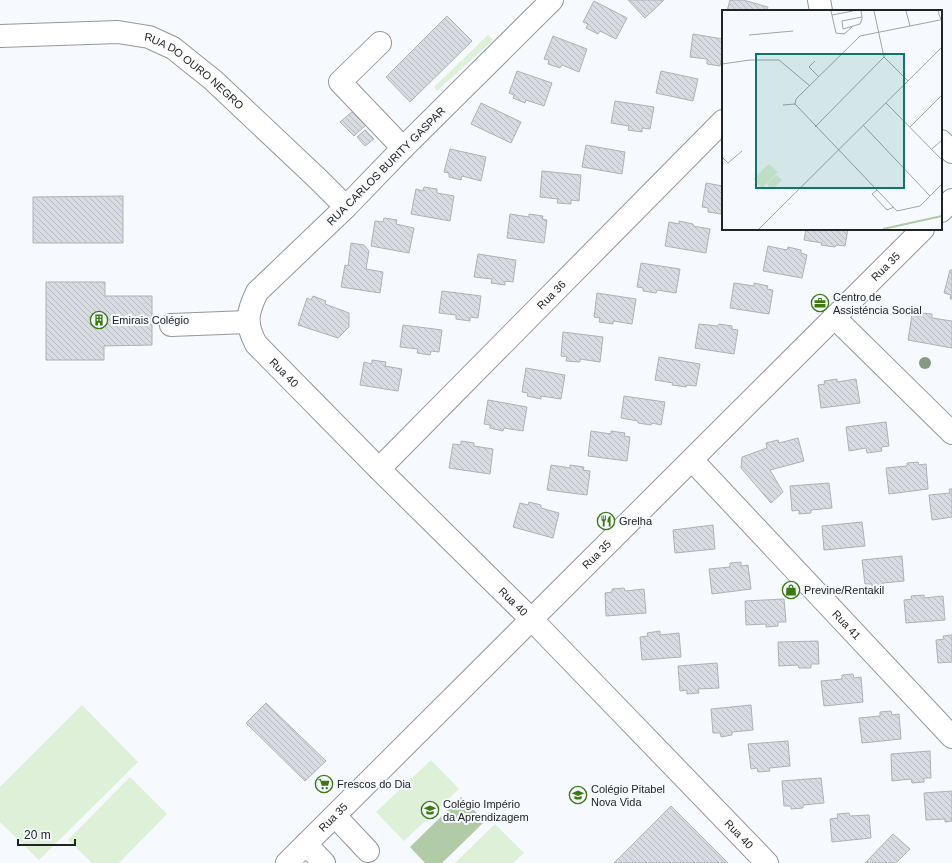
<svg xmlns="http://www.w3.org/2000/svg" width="952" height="863" font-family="Helvetica,sans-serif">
<defs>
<pattern id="building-back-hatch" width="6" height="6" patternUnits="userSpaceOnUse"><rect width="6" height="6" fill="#d8dbe1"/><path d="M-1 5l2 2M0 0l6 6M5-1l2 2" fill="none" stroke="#b9bcc1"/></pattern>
</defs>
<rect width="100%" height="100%" fill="#f6f9fe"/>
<g fill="#dff0d8">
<path d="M488,35L493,40L437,91L434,87Z"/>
<path d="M82,705L138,762L39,860L0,822V787Z"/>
<path d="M431,760L459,789L404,841L376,812Z"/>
<path d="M130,777L167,814L119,863H92L68,840Z"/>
<path d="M495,824L524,853L513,863H455Z"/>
</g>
<path fill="#b2cba7" d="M461,797L485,821L442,863H425L410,847Z"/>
<g fill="url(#building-back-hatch)" stroke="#aeb1b6">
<path d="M628,0H664L645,18Z"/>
<path d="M730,0H743L768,7L767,11H727Z"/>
<path d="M594,1L627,18L616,39L600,31L598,34L586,28L588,24L583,22Z"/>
<path d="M447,16L472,41L410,102L386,77Z"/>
<path d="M693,34L723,39V62L721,61L720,66L707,64V59L690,57Z"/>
<path d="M553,36L587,49L579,72L562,65L560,68L548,64L549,60L544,59Z"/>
<path d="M517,71L552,83L544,106L526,100L525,103L513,98L514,95L509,93Z"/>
<path d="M661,71L698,79L693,101L656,93Z"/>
<path d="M615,101L654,107L650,129L642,128V132L628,130L629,126L611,123Z"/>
<path d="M481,103L521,122L511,143L471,124Z"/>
<path d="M353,111L366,125L354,136L340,122Z"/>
<path d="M365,130L374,139L365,146L357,137Z"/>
<path d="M586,145L625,152L622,174L582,167Z"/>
<path d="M450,149L486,157L481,181L462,176L461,180L449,177V173L444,172Z"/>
<path d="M542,171L581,175L579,201L571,200V204L557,203L558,199L540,197Z"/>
<path d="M706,183L723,186V211H722L721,214L708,212V208L702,207Z"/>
<path d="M424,187L437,189V193L454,196L450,221L411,214L416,189L423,191Z"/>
<path d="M123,196V243H33V197Z"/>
<path d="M510,214L529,217V214L543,216L542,219L547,220L544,243L507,238Z"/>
<path d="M384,218L397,220L396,224L414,228L409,253L371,246L375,221L383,222Z"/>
<path d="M679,221L693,224V226L710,229L706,253L665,246L669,222L679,224Z"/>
<path d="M806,229H848L845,246L836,245L835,247L821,245L822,243L804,240Z"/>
<path d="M351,243L364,245L369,251L366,269L383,272L380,293L341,287L345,265L348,266Z"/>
<path d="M768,246L787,250L788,247L801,250V253L807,255L802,278L763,271Z"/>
<path d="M478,254L516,260L513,282L505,281V285L491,283L492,279L474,277Z"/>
<path d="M641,263L680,269L676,293L657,290L656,293L643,291V288L637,287Z"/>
<path d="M950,270H952V299H950L951,295L944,293Z"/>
<path d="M46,282H105V296H152V345L104,346V360H46Z"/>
<path d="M734,283L754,286V283L768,286L767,289L773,290L769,314L730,308Z"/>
<path d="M442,291L481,296L478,318L470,317V321L456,319V315L439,313Z"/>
<path d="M597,293L636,299L632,324L613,321V324L599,322L600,318L594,317Z"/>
<path d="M313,296L326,301L325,304L349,313V327L338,338L298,325L307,298L311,300Z"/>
<path d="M921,313L932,314V318L952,321V348L908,340L912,315L920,316Z"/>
<path d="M699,324L718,326L719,324L732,326V329L738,330L734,354L695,348Z"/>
<path d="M403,325L442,330L439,352L431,351L430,355L417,353L418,349L400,347Z"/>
<path d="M563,332L603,337L600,362L580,359V362L566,361L567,357L561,356Z"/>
<path d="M659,357L700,364L696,386L687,385L686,387L672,385L673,383L655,380Z"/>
<path d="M372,360L386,362L385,366L402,369L398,391L360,385L364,362L372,364Z"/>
<path d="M526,368L565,375L561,399L541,396V399L527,396L528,393L522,392Z"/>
<path d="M837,379V382L856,379L860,403L821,408L818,385L825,384L824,381Z"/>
<path d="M624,396L665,402L661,425L652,423L651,425L638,423V421L621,418Z"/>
<path d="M488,400L527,407L523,431L504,428L503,431L490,428V425L484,424Z"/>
<path d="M886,422L889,446L881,447L882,451L867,453L866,448L849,451L846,427Z"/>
<path d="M591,431L611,434V431L625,433L624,436L630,437L627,461L588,456Z"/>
<path d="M798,438L804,461L770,470L783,492L771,503L741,468L742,457L767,448L766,443L778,440L779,443Z"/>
<path d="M461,441L474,443V446L493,449L490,474L449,468L453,444L461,445Z"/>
<path d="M918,462L919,465L926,464L928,489L889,494L886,468L907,466V463Z"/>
<path d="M551,465L570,468V465L584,467L583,470L590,471L587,495L547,490Z"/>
<path d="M829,483L832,508L811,510V513L799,514V510L792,511L790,486Z"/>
<path d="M949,489H952V517L932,520L929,495L950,493Z"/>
<path d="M529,502L541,505V508L559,513L553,538L513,527L520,503L528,505Z"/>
<path d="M862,522L865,546L824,550L822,526Z"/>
<path d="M713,525L715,549L675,553L673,530Z"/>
<path d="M902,556L904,581L883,583L884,586L872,587V584H865L862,560Z"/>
<path d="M741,562V566L748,565L751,589L712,594L709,569L730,567V563Z"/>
<path d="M624,588L625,591L644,589L646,613L606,616L605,593L612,592V589Z"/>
<path d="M924,595V598L943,596L945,620L906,623L904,600L912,599L911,596Z"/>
<path d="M784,599L786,622H778V626L766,627V624L746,625L745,601Z"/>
<path d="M660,631V635L679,633L681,657L642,660L640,637L648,636L647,633Z"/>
<path d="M952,635V662L938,663L936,640L944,639L943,636Z"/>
<path d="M818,641L819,664H811V668H799L798,665L779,666L778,642Z"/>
<path d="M717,663L719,688L698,689L699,693L687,694V690L680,691L678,666Z"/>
<path d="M853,674L854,678L861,677L863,702L824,706L821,681L842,679V675Z"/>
<path d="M266,703L326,761L305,781L246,723Z"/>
<path d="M751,705L753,730L732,732V735L721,737L720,733H713L711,709Z"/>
<path d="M891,711L892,715L899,714L901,739L862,743L859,718L880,716V712Z"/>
<path d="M788,741L790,766L769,768L770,771L758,772L757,768L751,769L748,744Z"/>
<path d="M930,751L931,778H924V782L912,783L911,779L892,781L891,754Z"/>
<path d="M821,778L824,803L803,805V808L791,809V806H784L782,781Z"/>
<path d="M952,791V821L945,822V819L926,820L924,793Z"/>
<path d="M671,806L728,863H614Z"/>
<path d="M849,813L850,816L869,815L871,838L832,842L830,819L838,818L837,814Z"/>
<path d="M893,834L910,849L896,863H865Z"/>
</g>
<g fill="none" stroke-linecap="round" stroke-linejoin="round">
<defs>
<g id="minor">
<path id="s1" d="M552,0L403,148L346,207L257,292C247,313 245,323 256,344L379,469L539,627L767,863"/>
<path d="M819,0L821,11"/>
<path id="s2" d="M0,36L118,32L149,37L173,48L213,80L319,180L346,207"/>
<path d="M380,43L340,82L403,148"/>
<path d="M941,141L952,152"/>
<path d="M941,211L952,200"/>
<path d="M834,317L952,433"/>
<path d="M171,325L248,322"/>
<path id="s3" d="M692,460L952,737"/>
<path id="s4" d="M379,469L723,121"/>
<path d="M335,816L368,851"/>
<path d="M306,844L324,863"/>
<path id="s5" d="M287,863L923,229"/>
</g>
</defs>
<use href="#minor" stroke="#94979c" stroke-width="24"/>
<use href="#minor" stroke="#fff" stroke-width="22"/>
</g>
<circle fill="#869a81" cx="925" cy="363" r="6"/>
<defs>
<symbol id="office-ring" viewBox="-11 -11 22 22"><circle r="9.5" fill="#f6f9fe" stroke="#3c7913" stroke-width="1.5"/><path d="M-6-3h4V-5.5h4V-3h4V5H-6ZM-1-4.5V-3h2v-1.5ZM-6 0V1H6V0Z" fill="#3c7913"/></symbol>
<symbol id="building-ring" viewBox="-11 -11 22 22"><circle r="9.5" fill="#f6f9fe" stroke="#3c7913" stroke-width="1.5"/><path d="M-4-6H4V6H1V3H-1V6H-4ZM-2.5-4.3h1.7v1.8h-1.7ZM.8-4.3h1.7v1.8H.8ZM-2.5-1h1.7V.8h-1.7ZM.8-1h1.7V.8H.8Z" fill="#3c7913"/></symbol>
<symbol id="restaurant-ring" viewBox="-11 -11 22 22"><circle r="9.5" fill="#f6f9fe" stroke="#3c7913" stroke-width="1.5"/><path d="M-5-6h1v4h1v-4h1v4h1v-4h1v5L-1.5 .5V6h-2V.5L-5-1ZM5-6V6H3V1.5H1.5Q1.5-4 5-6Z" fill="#3c7913"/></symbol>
<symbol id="shop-ring" viewBox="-11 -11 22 22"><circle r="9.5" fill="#f6f9fe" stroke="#3c7913" stroke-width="1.5"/><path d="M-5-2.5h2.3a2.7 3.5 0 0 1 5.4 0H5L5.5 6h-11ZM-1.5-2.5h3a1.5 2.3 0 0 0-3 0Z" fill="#3c7913"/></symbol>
<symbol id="supermarket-ring" viewBox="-11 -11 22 22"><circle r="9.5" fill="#f6f9fe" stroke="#3c7913" stroke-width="1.5"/><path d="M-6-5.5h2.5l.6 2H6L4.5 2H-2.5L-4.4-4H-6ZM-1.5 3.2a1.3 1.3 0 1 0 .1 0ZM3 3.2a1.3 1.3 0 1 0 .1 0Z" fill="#3c7913"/></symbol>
<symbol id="university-ring" viewBox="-11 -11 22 22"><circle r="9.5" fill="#f6f9fe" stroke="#3c7913" stroke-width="1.5"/><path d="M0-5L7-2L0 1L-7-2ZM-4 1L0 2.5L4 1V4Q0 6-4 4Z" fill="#3c7913"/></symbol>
<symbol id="school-ring" viewBox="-11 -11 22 22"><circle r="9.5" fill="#f6f9fe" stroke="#3c7913" stroke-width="1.5"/><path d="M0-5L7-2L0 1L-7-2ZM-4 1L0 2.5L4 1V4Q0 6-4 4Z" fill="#3c7913"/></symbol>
</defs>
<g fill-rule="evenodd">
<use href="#office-ring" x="810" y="293" width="20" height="20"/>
<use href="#building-ring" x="89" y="310" width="20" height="20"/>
<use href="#restaurant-ring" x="596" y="511" width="20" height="20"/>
<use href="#shop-ring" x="781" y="580" width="20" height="20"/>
<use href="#supermarket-ring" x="314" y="774" width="20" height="20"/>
<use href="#university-ring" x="568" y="785" width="20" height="20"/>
<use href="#school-ring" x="420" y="800" width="20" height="20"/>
</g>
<g text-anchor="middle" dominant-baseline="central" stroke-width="4" stroke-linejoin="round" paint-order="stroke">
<g font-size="11" fill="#212324" stroke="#f6f9fe">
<text stroke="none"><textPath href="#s2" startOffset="206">RUA DO OURO NEGRO</textPath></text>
<text transform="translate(386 166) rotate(-45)">RUA CARLOS BURITY GASPAR</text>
<text stroke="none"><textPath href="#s5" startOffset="845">Rua 35</textPath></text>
<text stroke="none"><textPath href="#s4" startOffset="245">Rua 36</textPath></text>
<text stroke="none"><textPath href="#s1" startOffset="510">Rua 40</textPath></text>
<text stroke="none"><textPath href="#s5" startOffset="437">Rua 35</textPath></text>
<text stroke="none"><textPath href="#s1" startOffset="834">Rua 40</textPath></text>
<text stroke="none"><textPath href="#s3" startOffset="226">Rua 41</textPath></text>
<text stroke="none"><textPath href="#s5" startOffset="65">Rua 35</textPath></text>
<text stroke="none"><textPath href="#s1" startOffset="1158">Rua 40</textPath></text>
</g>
<g font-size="11" fill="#212324" stroke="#f6f9fe" text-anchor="start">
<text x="833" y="297">Centro de<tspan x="833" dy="13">Assisténcia Social</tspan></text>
<text x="112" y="320">Emirais Colégio</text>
<text x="619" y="521">Grelha</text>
<text x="804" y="590">Previne/Rentakil</text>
<text x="337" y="784">Frescos do Dia</text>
<text x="591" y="789">Colégio Pitabel<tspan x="591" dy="13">Nova Vida</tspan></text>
<text x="443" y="804">Colégio Império<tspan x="443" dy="13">da Aprendizagem</tspan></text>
</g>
</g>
<g transform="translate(722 10)">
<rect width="220" height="220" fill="#f6f9fe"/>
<path d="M47,154L56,162L40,178L31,169ZM54,165L60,170L50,180L45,174Z" fill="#dff0d8"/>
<path fill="none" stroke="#b2cba7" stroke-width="2" d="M161,219L220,206"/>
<path fill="none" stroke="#a1a3a7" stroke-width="1" d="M109,1L114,23L122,24L130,17M139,1L140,7V9L138,14L121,19L120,11L140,7M152,1L162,47L186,71M184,1L188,16M216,1L220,13M110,5L131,1M218,10L138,26L74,89L73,94L175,201L198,196L220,174M27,25L71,21M93,51L87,57L97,67M0,54L28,50H57L88,76M164,93L220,150M61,95L73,94M141,115L208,186M93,117L162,47M188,117L220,85M210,139L220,130M0,147L6,153L20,141M155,180L150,184L165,200L172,197M37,219L220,37"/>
<path fill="#0f766e" fill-opacity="0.15" stroke="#0f766e" stroke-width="2" d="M34,44H182V178H34Z"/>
<rect width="220" height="220" fill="none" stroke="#212324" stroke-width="2"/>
</g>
<path d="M18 839v6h57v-6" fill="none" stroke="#212324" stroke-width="2"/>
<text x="24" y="839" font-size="12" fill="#212324" stroke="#f6f9fe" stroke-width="3" paint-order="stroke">20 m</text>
</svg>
